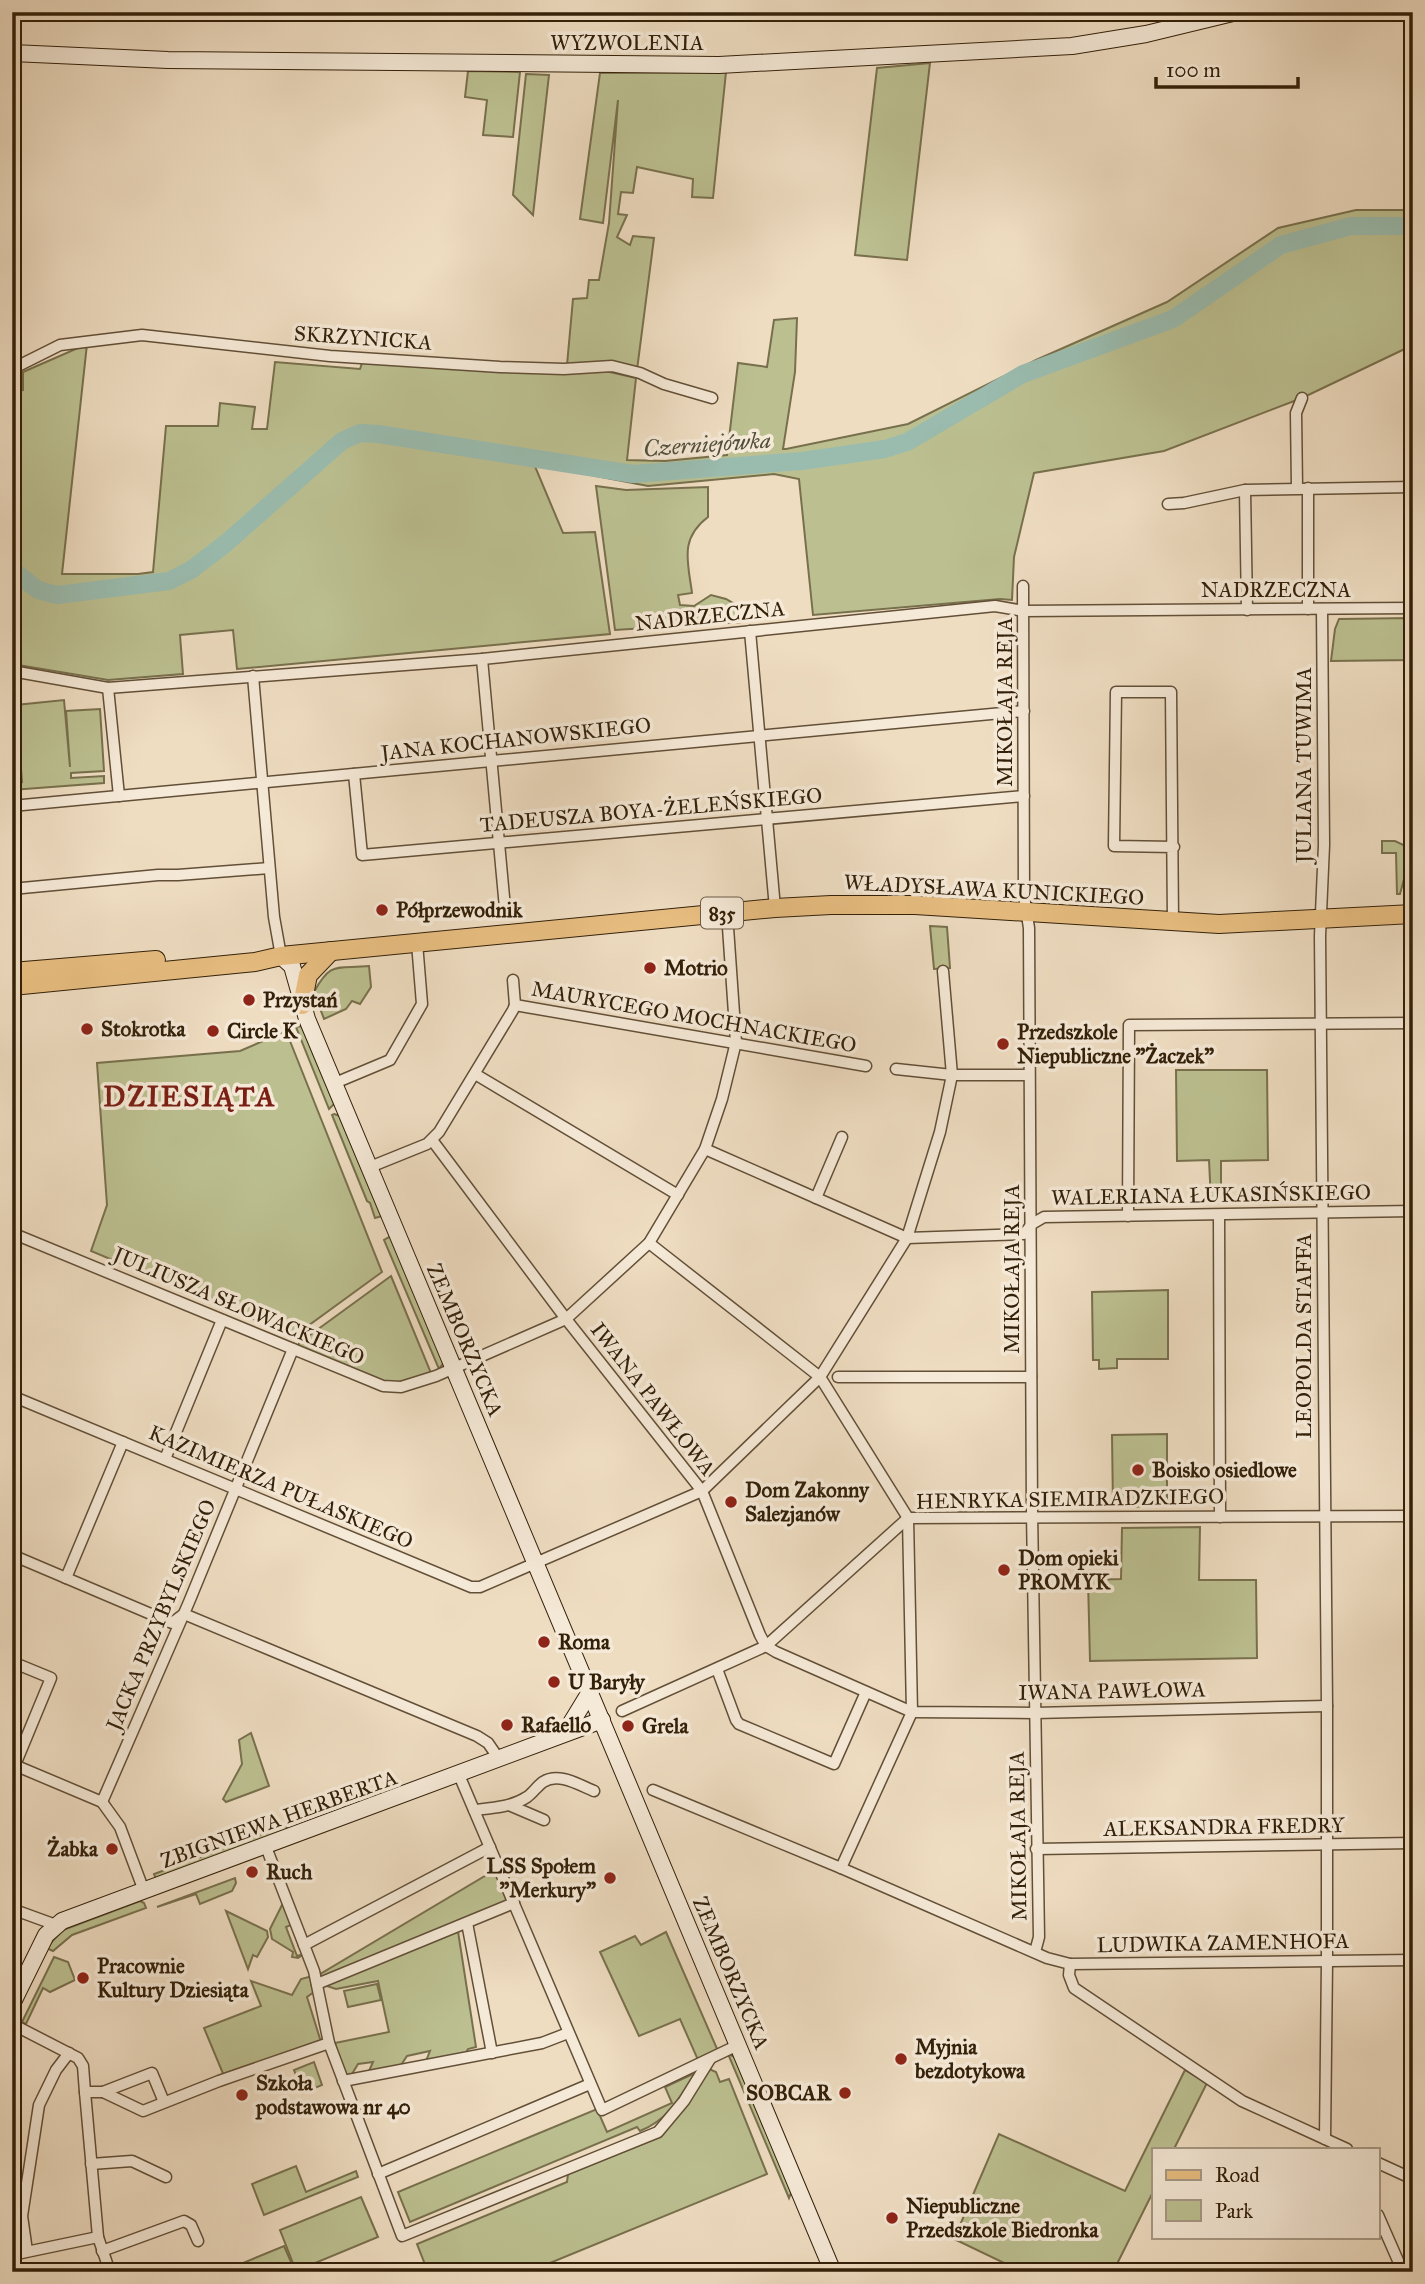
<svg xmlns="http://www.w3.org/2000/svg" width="1425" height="2284" font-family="'IM FELL Great Primer',serif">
<rect width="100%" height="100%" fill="#efddc2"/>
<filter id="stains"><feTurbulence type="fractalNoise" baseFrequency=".00286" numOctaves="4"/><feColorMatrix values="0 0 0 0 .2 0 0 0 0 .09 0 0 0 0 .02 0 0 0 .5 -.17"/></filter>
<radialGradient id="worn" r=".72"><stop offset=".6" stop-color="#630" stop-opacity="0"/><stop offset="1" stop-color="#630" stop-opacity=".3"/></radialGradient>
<g fill="#bcc091" stroke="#78704d" stroke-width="2">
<path d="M930,63L907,260L855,255L877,68Z"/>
<path d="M468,71L520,72L513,137L483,135L487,100L465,97Z"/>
<path d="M726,72L713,198L692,197L693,179L637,167L633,193L621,192L618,214L627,215L617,237L630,245L633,236L654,238L637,370L567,365L573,299L587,298L589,280H599L609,223L618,100L603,223L580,219L600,73Z"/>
<path d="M526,74L549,75L533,215L513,195Z"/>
<path d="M1356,210H1413V345L1302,398L1164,451L1034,473L1014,557L1012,600L1000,599L813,615L799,479L774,474L648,486L534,464L563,533L595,532L610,634L237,669L233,630L180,635L183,674L108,680L12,664V391L23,390V372L87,344L62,574H138L153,572L166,426H218L220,403L255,407L252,429H267L275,362L360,369L362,363L601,370L636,378L627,460L665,461L727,455L738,363L767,367L774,320L797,318L795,372L783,449H786L908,424L1036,360L1167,302L1278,228Z"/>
<path d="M596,486L626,490L708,487V517C679,539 688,562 692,593L678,595L680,605L694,606L711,595L726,599L738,606L742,622L615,630Z"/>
<path d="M1413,618V660L1331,661L1335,629L1339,619Z"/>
<path d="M64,700L70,767L66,711L100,709L104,771L71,773V778L104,776V783L12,790V783L22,782L16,705Z"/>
<path d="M1382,841H1395L1412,849L1400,894H1397L1396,853H1382Z"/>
<path d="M930,926L947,927L950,968L934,969Z"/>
<path d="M369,966L371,987L360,1004L352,1001L346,1009L324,1019L314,992C331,961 336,969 369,966Z"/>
<path d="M302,1026L335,1103L329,1109L296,1027Z"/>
<path d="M286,1031L382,1272L294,1336L91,1251L107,1205L97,1063L240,1051Z"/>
<path d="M1176,1070H1267L1268,1160L1221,1161V1200L1211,1201L1209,1160L1177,1161Z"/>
<path d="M334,1114L340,1116L382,1216L375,1218L370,1203L367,1201L332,1115Z"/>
<path d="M391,1236L444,1362L439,1369L384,1240Z"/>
<path d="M391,1276L431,1373L399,1382H383L298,1348L299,1343Z"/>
<path d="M1168,1290V1359H1117V1368L1099,1369V1360H1093L1092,1292Z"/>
<path d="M1167,1434V1506L1113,1507L1112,1435Z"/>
<path d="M1200,1527L1199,1580H1256L1257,1658L1090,1661L1088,1580L1121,1579L1122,1528Z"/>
<path d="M251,1733L269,1786L226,1802L223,1799L242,1764L239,1740Z"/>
<path d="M288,1824L286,1830L156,1879L154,1874Z"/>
<path d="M495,1870L507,1902L457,1925L476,2047L468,2049L465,2054L426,2061L430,2051L407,2056L401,2065L369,2071L373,2062L358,2064L352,2074L344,2076L335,2043L389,2032L378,1981L336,1989L324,1985L307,1997L321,2042L224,2076L204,2028L261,2006L251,1981L292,1995L301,1979L320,1974Z"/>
<path d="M235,1878L236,1883L232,1891L200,1904L196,1894L157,1907Z"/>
<path d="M140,1901L144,1903L146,1908L72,1935L53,1951L46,1948L63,1930Z"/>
<path d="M282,1905H285L293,1924L286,1927L297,1956L304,1954L298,1958L292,1957L293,1952L272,1939L270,1929Z"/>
<path d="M226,1911L267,1931L268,1937L257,1957L253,1955L248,1969Z"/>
<path d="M666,1932L718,2051L698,2060L680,2019L639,2036L600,1952L635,1936L641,1945Z"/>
<path d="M54,1957L68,1962L75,1980L50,1992L43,1988L26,2024L22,2022Z"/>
<path d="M377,1984L381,2000L348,2007L344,1991Z"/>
<path d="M728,2054L735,2057L788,2184L791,2193L789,2198Z"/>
<path d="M314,2062L322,2085L303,2093L294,2070Z"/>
<path d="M709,2069L716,2072L720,2082L729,2079L767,2174L528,2272H428L417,2244L567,2182L568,2174L661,2137L687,2104Z"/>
<path d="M1185,2070L1207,2083L1174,2149H1154V2190L1113,2272H1023L954,2239L999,2134L1125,2191Z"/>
<path d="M695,2073C679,2099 669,2119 640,2131L637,2127L410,2222L398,2192L597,2109L607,2132L672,2103L665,2087Z"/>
<path d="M296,2166L306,2192L356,2171L358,2177L264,2215L252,2184Z"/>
<path d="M361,2197L378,2237L296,2271L280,2230Z"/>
<path d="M284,2246L295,2271L247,2272L243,2263Z"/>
</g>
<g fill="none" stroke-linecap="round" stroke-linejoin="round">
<path stroke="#9abcaf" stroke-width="18" d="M12,570L38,590L57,595L169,581L191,570L225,544L342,441L360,433L378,434L633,474L802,461L885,449L907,442L1023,374L1173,319L1281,245L1351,226H1413"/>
<defs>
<g id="street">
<path d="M12,369L60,345L142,335L330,356L500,367L564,369L612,366L640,373L664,384L712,398"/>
<path d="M1297,488L1296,413L1302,398"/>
<path d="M1308,488V609"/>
<path d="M1245,490L1247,610"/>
<path d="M1168,504L1184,503L1245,490L1413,487"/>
<path d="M1023,586L1024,896L1029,928L1032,1512L1039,1937L1035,1952"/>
<path d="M1322,609L1324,845L1320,936L1327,1706V1961L1325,2139"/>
<path d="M750,631L775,908"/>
<path d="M482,659L505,908"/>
<path d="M12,671L108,688L482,659L995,606L1024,611L1413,608"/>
<path d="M253,676L274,917L281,956"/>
<path d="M108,688L119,796"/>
<path d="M354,774L362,855L1024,796"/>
<path d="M12,806L1024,711"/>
<path d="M12,889L158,875H178L269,868"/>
<path d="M1173,922L1171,692H1116L1114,846L1174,847"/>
<path d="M515,1005L866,1066"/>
<path d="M896,1069L952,1075H1029"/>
<path d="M475,1074L678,1195"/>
<path d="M335,1083L390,1060L422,1004L417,943"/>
<path d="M432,1140L566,1319L702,1491L760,1635L766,1646L776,1652L912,1712L1035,1713L1327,1706"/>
<path d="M705,1149L907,1238L1024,1234L1032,1224L1044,1217L1413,1211"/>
<path d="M370,1167L427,1144L439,1132L513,1010L515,1005L513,980"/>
<path d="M816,1198L842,1137"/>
<path d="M1219,1215L1220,1517"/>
<path d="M1128,1216L1129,1025L1413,1023"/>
<path d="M12,1233L383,1386L401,1387L436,1376L566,1319L649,1243L705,1149L722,1099L736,1042L727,913"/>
<path d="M649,1243L820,1377L908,1518L912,1712L841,1868"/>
<path d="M838,1377H1031"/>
<path d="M12,1396L471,1587H480L702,1491L820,1377L907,1238L940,1132L952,1075L943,971"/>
<path d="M165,1459L222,1320"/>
<path d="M12,1555L172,1623L184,1614L477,1736L488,1743L499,1759"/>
<path d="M66,1578L123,1442"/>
<path d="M12,1662L51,1678L15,1765"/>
<path d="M717,1669L736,1720L739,1724L834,1764L866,1692"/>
<path d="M622,1711L766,1646L908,1518L1413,1516"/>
<path d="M12,1764L102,1802L120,1827L144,1891"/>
<path d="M459,1775L602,2110L738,2045"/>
<path d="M653,1790L841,1868L1047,1958L1070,1964L1413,1960"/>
<path d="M102,1802L189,1602L293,1349"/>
<path d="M509,1805L544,1820"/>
<path d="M474,1810C492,1808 512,1807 527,1797C533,1793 537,1786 543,1782C559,1772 579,1785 594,1791"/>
<path d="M266,1847L304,1945"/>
<path d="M490,1847L304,1945L314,1971L329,2043L402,2236L658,2132L684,2101L710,2059"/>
<path d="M1036,1849L1413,1843"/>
<path d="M12,1909L56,1925"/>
<path d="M467,1923L492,2053"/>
<path d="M1070,1964L1069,1975L1074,1988L1242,2101L1347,2149"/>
<path d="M317,1984L514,1903"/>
<path d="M12,2024L78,2058L83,2066L85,2092H103L143,2111L219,2081L329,2043"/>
<path d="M343,2081L542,2043L568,2033"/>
<path d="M85,2092L98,2237L110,2272"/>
<path d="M103,2092L152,2073L164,2102"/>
<path d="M1378,2163L1413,2179"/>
<path d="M91,2164L132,2161L166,2177"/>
<path d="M378,2174L590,2084"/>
<path d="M1378,2215L1403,2272"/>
<path d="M27,2251L22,2216L39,2105L56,2070L69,2053"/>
<path d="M102,2251L184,2221L191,2225L198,2241"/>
<path d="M12,2255L98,2237"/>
</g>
<g id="secondary">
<path d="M12,53L168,60L719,65L1072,46L1146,34L1237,12"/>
<path d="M281,956L292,966L307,1019L833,2272"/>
<path d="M565,1733L590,1692"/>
<path d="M12,2004L46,1935L62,1921L602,1720"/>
</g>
<g id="primary">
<path d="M12,972L156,960"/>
<path d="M12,986L255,962L281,956L775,908L831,905H915L1219,924L1413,914"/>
<path d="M302,1005L308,975L331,951"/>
</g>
</defs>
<use href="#street" stroke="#624f37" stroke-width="13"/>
<use href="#secondary" stroke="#332009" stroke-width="18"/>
<use href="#primary" stroke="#332009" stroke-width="20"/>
<use href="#street" stroke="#f5e9d7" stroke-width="10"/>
<use href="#secondary" stroke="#f5e9d7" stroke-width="16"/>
<use href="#primary" stroke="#e8be81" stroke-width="18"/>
</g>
<g fill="#8f2418" stroke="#f5e9d7" stroke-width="2.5">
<circle cx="382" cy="910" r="7"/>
<circle cx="650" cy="968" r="7"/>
<circle cx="249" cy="1000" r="7"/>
<circle cx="87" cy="1029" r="7"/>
<circle cx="213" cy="1031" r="7"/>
<circle cx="1003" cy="1044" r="7"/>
<circle cx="1138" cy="1470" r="7"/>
<circle cx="731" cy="1502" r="7"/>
<circle cx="1004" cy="1570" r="7"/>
<circle cx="544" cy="1642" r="7"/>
<circle cx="554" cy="1682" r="7"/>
<circle cx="507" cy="1725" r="7"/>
<circle cx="628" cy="1726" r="7"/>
<circle cx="112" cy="1849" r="7"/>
<circle cx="252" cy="1872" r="7"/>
<circle cx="610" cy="1878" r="7"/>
<circle cx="83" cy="1978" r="7"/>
<circle cx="901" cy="2059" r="7"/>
<circle cx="845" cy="2093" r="7"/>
<circle cx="242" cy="2095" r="7"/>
<circle cx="892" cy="2218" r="7"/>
</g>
<g text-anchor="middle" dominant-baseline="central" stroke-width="7" stroke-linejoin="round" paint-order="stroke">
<rect fill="#f5e9d7" stroke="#6d5c47" stroke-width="2" x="701" y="897.5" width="42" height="31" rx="5"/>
<g font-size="19" font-weight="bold" fill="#332009">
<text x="722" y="913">835</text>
</g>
<g font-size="21" fill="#332009" stroke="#f5e9d7">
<text x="627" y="43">WYZWOLENIA</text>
<text transform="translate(363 338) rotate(4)">SKRZYNICKA</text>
<text x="1276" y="590">NADRZECZNA</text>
<text transform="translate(710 616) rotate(-6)">NADRZECZNA</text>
<text transform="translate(1005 702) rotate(-90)">MIKOŁAJA REJA</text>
<text transform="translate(516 739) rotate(-6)">JANA KOCHANOWSKIEGO</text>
<text transform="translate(1304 765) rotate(-90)">JULIANA TUWIMA</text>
<text transform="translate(651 810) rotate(-5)">TADEUSZA BOYA-ŻELEŃSKIEGO</text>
<text transform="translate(994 890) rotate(3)">WŁADYSŁAWA KUNICKIEGO</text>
<text transform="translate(694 1017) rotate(10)">MAURYCEGO MOCHNACKIEGO</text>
<text transform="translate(1211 1195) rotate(-1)">WALERIANA ŁUKASIŃSKIEGO</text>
<text transform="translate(1012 1269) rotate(-90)">MIKOŁAJA REJA</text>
<text transform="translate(239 1306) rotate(23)">JULIUSZA SŁOWACKIEGO</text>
<text transform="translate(1304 1336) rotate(-90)">LEOPOLDA STAFFA</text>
<text transform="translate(465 1340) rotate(67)">ZEMBORZYCKA</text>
<text transform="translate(653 1399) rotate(52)">IWANA PAWŁOWA</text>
<text transform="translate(281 1487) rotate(23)">KAZIMIERZA PUŁASKIEGO</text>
<text transform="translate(1070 1499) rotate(-1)">HENRYKA SIEMIRADZKIEGO</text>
<text transform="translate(161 1615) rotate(-67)">JACKA PRZYBYLSKIEGO</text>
<text transform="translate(1112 1691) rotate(-1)">IWANA PAWŁOWA</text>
<text transform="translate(279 1819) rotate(-20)">ZBIGNIEWA HERBERTA</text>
<text transform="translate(1224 1827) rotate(-1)">ALEKSANDRA FREDRY</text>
<text transform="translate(1018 1836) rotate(-91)">MIKOŁAJA REJA</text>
<text transform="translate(1223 1943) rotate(-1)">LUDWIKA ZAMENHOFA</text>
<text transform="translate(731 1973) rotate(67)">ZEMBORZYCKA</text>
</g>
<g font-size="21" font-weight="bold" fill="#332009" stroke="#f5e9d7" text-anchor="start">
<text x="396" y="910">Półprzewodnik</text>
<text x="664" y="968">Motrio</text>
<text x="263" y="1000">Przystań</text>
<text x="101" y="1029">Stokrotka</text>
<text x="227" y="1031">Circle K</text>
<text x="1017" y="1032">Przedszkole<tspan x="1017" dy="24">Niepubliczne "Żaczek"</tspan></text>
<text x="1152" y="1470">Boisko osiedlowe</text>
<text x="745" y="1490">Dom Zakonny<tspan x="745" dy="24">Salezjanów</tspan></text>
<text x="1018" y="1558">Dom opieki<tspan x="1018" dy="24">PROMYK</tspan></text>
<text x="558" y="1642">Roma</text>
<text x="568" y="1682">U Baryły</text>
<text x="521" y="1725">Rafaello</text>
<text x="642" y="1726">Grela</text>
<text x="98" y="1849" text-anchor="end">Żabka</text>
<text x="596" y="1866" text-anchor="end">LSS Społem<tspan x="596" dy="24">"Merkury"</tspan></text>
<text x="266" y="1872">Ruch</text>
<text x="97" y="1966">Pracownie<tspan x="97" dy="24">Kultury Dziesiąta</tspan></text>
<text x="915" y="2047">Myjnia<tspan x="915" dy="24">bezdotykowa</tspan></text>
<text x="256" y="2083">Szkoła<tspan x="256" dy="24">podstawowa nr 40</tspan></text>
<text x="831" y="2093" text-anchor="end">SOBCAR</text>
<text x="906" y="2206">Niepubliczne<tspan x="906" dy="24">Przedszkole Biedronka</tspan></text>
</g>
<g font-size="23" font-style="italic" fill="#524f3b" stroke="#f5e9d7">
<text transform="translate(707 444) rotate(-4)">Czerniejówka</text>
</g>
<g font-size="28" font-weight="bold" letter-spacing="2" fill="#7a1f14" stroke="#f5e9d7">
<text x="190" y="1096">DZIESIĄTA</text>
</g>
</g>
<rect width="1425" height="2284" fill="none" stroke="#efddc2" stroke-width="42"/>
<rect x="14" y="14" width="1397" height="2256" fill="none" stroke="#332009" stroke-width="3.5"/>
<rect x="21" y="21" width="1383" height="2242" fill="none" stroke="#332009" stroke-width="2"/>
<rect x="1152" y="2148" width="228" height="91" fill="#f5e9d7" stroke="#a79985" stroke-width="2"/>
<rect x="1166" y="2170" width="35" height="10" fill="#e8be81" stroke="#a79985" stroke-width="2"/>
<text x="1215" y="2182" font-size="21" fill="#332009">Road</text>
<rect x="1166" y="2200" width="35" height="21" fill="#bcc091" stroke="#a79985" stroke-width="2"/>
<text x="1215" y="2218" font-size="21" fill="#332009">Park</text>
<path d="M1156 77v10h142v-10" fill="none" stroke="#332009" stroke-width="3.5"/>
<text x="1166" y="77" font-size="21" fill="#332009" stroke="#f5e9d7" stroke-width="5" paint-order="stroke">100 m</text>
<rect width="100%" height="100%" filter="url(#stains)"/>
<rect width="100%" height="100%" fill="url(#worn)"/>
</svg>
